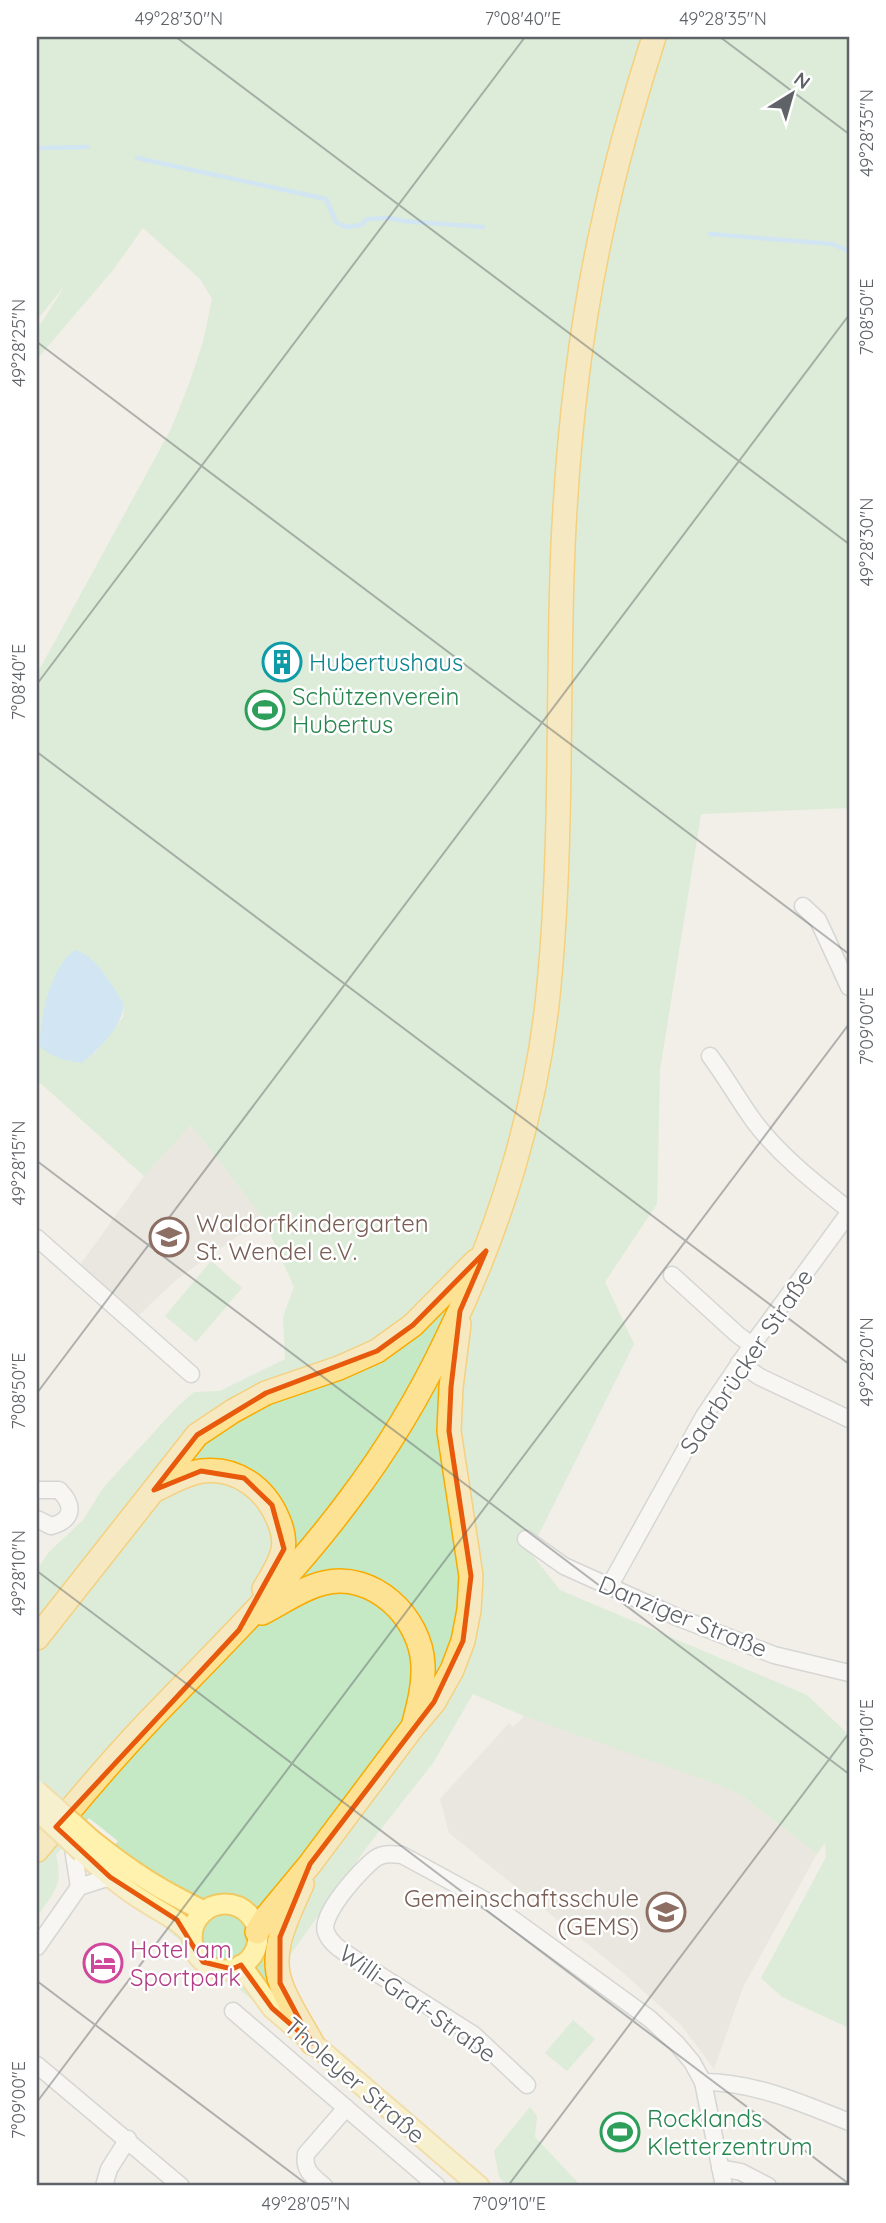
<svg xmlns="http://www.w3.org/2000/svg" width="886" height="2223" font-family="Quicksand,sans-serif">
<rect width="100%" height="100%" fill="#f1efe8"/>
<g fill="#e1ded6">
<path d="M191,1125L263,1218L176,1280L138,1316L80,1265L144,1176Z"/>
<path d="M524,1716L683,1768L741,1795L817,1854L743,1987L714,2069L681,2025L621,1971L449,1833L440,1799L509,1723L513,1727Z"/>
</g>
<g fill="#c5e8c5" fill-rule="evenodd">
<path d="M37,37H849V808L701,814L660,1070L657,1204L605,1282L634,1344L530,1552L560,1590L807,1695L849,1735V2028L782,1997L761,1978L826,1857L825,1843L817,1854L741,1795L719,1785L524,1716L473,1694L433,1763L370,1843L256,2003L95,1870L118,1841L89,1818L56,1855C64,1885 53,1893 37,1917V1788L42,1783L37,1777V1570L48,1553L83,1520L103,1488L177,1407L194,1392L220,1391L285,1359L283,1317L294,1287L263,1218L191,1125L144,1176L37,1080V793L40,790L37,783V674L171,429L189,384L203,342L212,299L200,279L143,228L113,270L37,359V330L66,284L37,320ZM90,958L124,1004L123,1017L94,1054Z"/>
<path d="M211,1261L242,1288L196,1342L165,1316Z"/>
<path d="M573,2020L595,2039L567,2071L545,2053Z"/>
<path d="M530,2107L537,2116L535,2137L581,2186H508L499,2177L494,2151Z"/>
</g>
<path fill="#aadaff" d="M75,950C96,955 113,987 124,1004C122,1027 99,1049 82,1063C66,1060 51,1058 40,1046C40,1017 50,968 75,950Z"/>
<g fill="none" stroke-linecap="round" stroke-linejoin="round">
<g stroke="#aadaff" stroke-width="4.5">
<path d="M37,148L88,147"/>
<path d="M137,158L326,199L336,222L345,227L361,225L367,219L389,218L404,221L483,227"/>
<path d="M710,234L832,244L849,251"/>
</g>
<defs>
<g id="minor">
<path d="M803,906L818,920L849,987"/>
<path d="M710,1056C725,1076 738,1099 753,1120C779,1155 815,1183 849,1210"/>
<path d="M37,1238L191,1374"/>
<path d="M672,1275L738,1335L752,1345"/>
<path d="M739,1363L760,1377L849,1419"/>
<path d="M37,1490H59C75,1506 73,1520 51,1526L37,1519"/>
<path d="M526,1539L564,1566L677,1617L774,1655L849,1673"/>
<path d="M609,1587L704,1416L752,1345L849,1213"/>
<path d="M72,1842L79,1887"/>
<path d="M37,1947L79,1887L110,1877"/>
<path d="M233,2011L437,2186"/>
<path d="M37,2065L181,2186"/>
<path d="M703,2082C754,2082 802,2103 849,2122"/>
<path d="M527,2085L474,2035L353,1958C343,1951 330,1944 326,1932C319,1915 362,1868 376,1858C384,1853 393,1854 402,1855L492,1904L650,2019L677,2044L692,2062L703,2082L724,2186"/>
<path d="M720,2168L741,2172L768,2186"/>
<path d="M104,2186L109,2169L128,2139"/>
<path d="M324,2186C313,2177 303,2170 306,2154L346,2108"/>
</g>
<g id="major">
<path d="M93,1841C132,1872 160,1890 204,1911"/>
<path d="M82,1852C103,1871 123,1889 147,1903C164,1914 179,1920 192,1935"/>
<circle cx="225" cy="1937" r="33"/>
<path d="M241,1965L272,2008L479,2186"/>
</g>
<g id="highway">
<path d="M157,1489C171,1482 187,1473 202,1471C237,1467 265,1488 278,1519C282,1528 285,1540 283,1550C280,1564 271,1577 264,1589"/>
<path d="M262,1613C282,1603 302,1588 324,1583C373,1571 421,1617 423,1665C424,1685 419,1704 414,1723"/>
<path d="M37,1638L197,1435L233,1411L266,1393L339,1368L377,1351L413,1325L476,1261"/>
<path d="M37,1850C73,1806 109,1763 148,1722C217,1650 289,1581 349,1500C387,1450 420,1395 447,1338C500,1229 538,1107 549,985C563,839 557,692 563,546C568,437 580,326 604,220C617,158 635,97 654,37"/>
<path d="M302,1884C289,1915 268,1950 281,1984C288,2004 302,2024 312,2043"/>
<path d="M257,1932L266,1917L310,1864L412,1728L434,1702L452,1670L463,1641L469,1610L471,1576L449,1431L451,1387L459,1324"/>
</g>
</defs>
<use href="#minor" stroke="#b5b8bc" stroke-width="19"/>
<use href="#major" stroke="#f2c960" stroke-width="23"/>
<use href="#highway" stroke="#f9ab00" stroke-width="26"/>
<use href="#minor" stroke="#fff" stroke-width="16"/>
<use href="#major" stroke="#fff2af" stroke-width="19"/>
<use href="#highway" stroke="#fde293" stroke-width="23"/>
<defs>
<g id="major-bridge">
<path d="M37,1791L93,1841"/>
<path d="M37,1810L82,1852"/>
</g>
</defs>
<use href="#major-bridge" stroke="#f2c960" stroke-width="23" stroke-linecap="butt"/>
<use href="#major-bridge" stroke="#fff2af" stroke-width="19"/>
</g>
<path d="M0 0H886V2223H0ZM486,1251L460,1311L451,1387L449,1431L471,1576L463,1641L434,1702L310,1864L280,1937V1983L312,2043L272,2008L241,1965L232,1969L203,1962L177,1920L110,1877L56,1827L239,1630L284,1549L272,1505L244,1478L201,1471L154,1490L197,1435L266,1393L377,1351L413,1325Z" fill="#f1efe8" fill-opacity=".55" fill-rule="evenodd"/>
<path fill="none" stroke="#e8590c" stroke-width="5" stroke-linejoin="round" d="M486,1251L460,1311L451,1387L449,1431L471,1576L463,1641L434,1702L310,1864L280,1937V1983L312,2043L272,2008L241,1965L232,1969L203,1962L177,1920L110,1877L56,1827L239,1630L284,1549L272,1505L244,1478L201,1471L154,1490L197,1435L266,1393L377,1351L413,1325Z"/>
<path fill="none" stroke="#5f6368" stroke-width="2" stroke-opacity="0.45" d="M176,37L849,544M720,37L849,134M37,342L849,954M37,684L525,37M37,752L849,1364M37,1161L849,1774M37,1393L849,315M37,1571L849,2184M37,1981L309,2186M37,2102L849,1024M508,2186L849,1733"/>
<defs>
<symbol id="building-ring" viewBox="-11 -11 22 22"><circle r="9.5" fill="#fff" stroke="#0f9aa8" stroke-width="1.5"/><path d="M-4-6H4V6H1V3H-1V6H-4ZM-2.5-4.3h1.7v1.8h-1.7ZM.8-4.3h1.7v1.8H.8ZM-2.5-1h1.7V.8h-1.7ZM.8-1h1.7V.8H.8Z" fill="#0f9aa8"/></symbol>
<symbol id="stadium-ring" viewBox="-11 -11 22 22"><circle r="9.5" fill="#fff" stroke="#2e9e5b" stroke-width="1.5"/><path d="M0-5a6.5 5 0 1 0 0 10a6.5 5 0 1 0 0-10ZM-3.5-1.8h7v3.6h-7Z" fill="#2e9e5b"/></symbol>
<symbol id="school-ring" viewBox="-11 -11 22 22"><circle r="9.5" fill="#fff" stroke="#8d6e63" stroke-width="1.5"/><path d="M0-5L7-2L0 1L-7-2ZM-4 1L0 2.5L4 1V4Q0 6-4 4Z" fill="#8d6e63"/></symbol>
<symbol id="hotel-ring" viewBox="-11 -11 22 22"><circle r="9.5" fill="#fff" stroke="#d1479c" stroke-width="1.5"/><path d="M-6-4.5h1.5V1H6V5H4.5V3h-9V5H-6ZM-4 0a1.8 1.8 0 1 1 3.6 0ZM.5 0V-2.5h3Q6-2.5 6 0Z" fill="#d1479c"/></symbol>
</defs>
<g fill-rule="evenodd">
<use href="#building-ring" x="260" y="640" width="44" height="44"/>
<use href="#stadium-ring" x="243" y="688" width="44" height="44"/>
<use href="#school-ring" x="147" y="1215" width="44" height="44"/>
<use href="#school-ring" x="644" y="1890" width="44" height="44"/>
<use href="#hotel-ring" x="81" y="1941" width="44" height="44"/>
<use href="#stadium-ring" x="598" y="2110" width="44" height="44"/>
</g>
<g text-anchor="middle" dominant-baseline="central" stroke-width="5" stroke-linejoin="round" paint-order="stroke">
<g font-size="24" fill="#0d838f" stroke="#fff" text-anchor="start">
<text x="309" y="662">Hubertushaus</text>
</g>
<g font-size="24" fill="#27864d" stroke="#fff" text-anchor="start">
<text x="292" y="696">Schützenverein<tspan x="292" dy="28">Hubertus</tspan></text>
<text x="647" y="2118">Rocklands<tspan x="647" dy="28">Kletterzentrum</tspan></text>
</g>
<g font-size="24" fill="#785e54" stroke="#fff" text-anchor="start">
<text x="196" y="1223">Waldorfkindergarten<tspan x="196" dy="28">St. Wendel e.V.</tspan></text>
<text x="639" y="1898" text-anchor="end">Gemeinschaftsschule<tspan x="639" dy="28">(GEMS)</tspan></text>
</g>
<g font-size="24" fill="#5f6368" stroke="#fff">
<text transform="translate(746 1361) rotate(-56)">Saarbrücker Straße</text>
<text transform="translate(683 1616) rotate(22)">Danziger Straße</text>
<text transform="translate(418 2003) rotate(35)">Willi-Graf-Straße</text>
<text transform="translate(355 2080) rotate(41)">Tholeyer Straße</text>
</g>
<g font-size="24" fill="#b23c85" stroke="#fff" text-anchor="start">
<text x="130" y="1949">Hotel am<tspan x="130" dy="28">Sportpark</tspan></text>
</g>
</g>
<rect width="886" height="2223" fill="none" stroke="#ffffff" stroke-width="77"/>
<g transform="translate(792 94) rotate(37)" stroke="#ffffff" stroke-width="5" paint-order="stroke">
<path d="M0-5L12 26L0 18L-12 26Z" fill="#5f6368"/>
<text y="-10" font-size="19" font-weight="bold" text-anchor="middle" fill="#5f6368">N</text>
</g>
<rect x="38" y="38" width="810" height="2146" fill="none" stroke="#5f6368" stroke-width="2.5"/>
<g font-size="18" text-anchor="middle" fill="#5f6368">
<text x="179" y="25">49°28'30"N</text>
<text x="523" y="25">7°08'40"E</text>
<text x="723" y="25">49°28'35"N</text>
<text transform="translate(867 133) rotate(-90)" y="6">49°28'35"N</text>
<text transform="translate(867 317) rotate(-90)" y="6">7°08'50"E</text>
<text transform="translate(19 343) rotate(-90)" y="6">49°28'25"N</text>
<text transform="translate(867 542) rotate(-90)" y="6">49°28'30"N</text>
<text transform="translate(19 682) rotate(-90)" y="6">7°08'40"E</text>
<text transform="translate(867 1026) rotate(-90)" y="6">7°09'00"E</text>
<text transform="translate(19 1163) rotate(-90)" y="6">49°28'15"N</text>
<text transform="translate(867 1362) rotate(-90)" y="6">49°28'20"N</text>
<text transform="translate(19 1391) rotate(-90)" y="6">7°08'50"E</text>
<text transform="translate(19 1573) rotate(-90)" y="6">49°28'10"N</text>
<text transform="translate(867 1736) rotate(-90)" y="6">7°09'10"E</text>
<text transform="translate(19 2100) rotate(-90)" y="6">7°09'00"E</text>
<text x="306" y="2210">49°28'05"N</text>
<text x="509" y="2210">7°09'10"E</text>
</g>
</svg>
